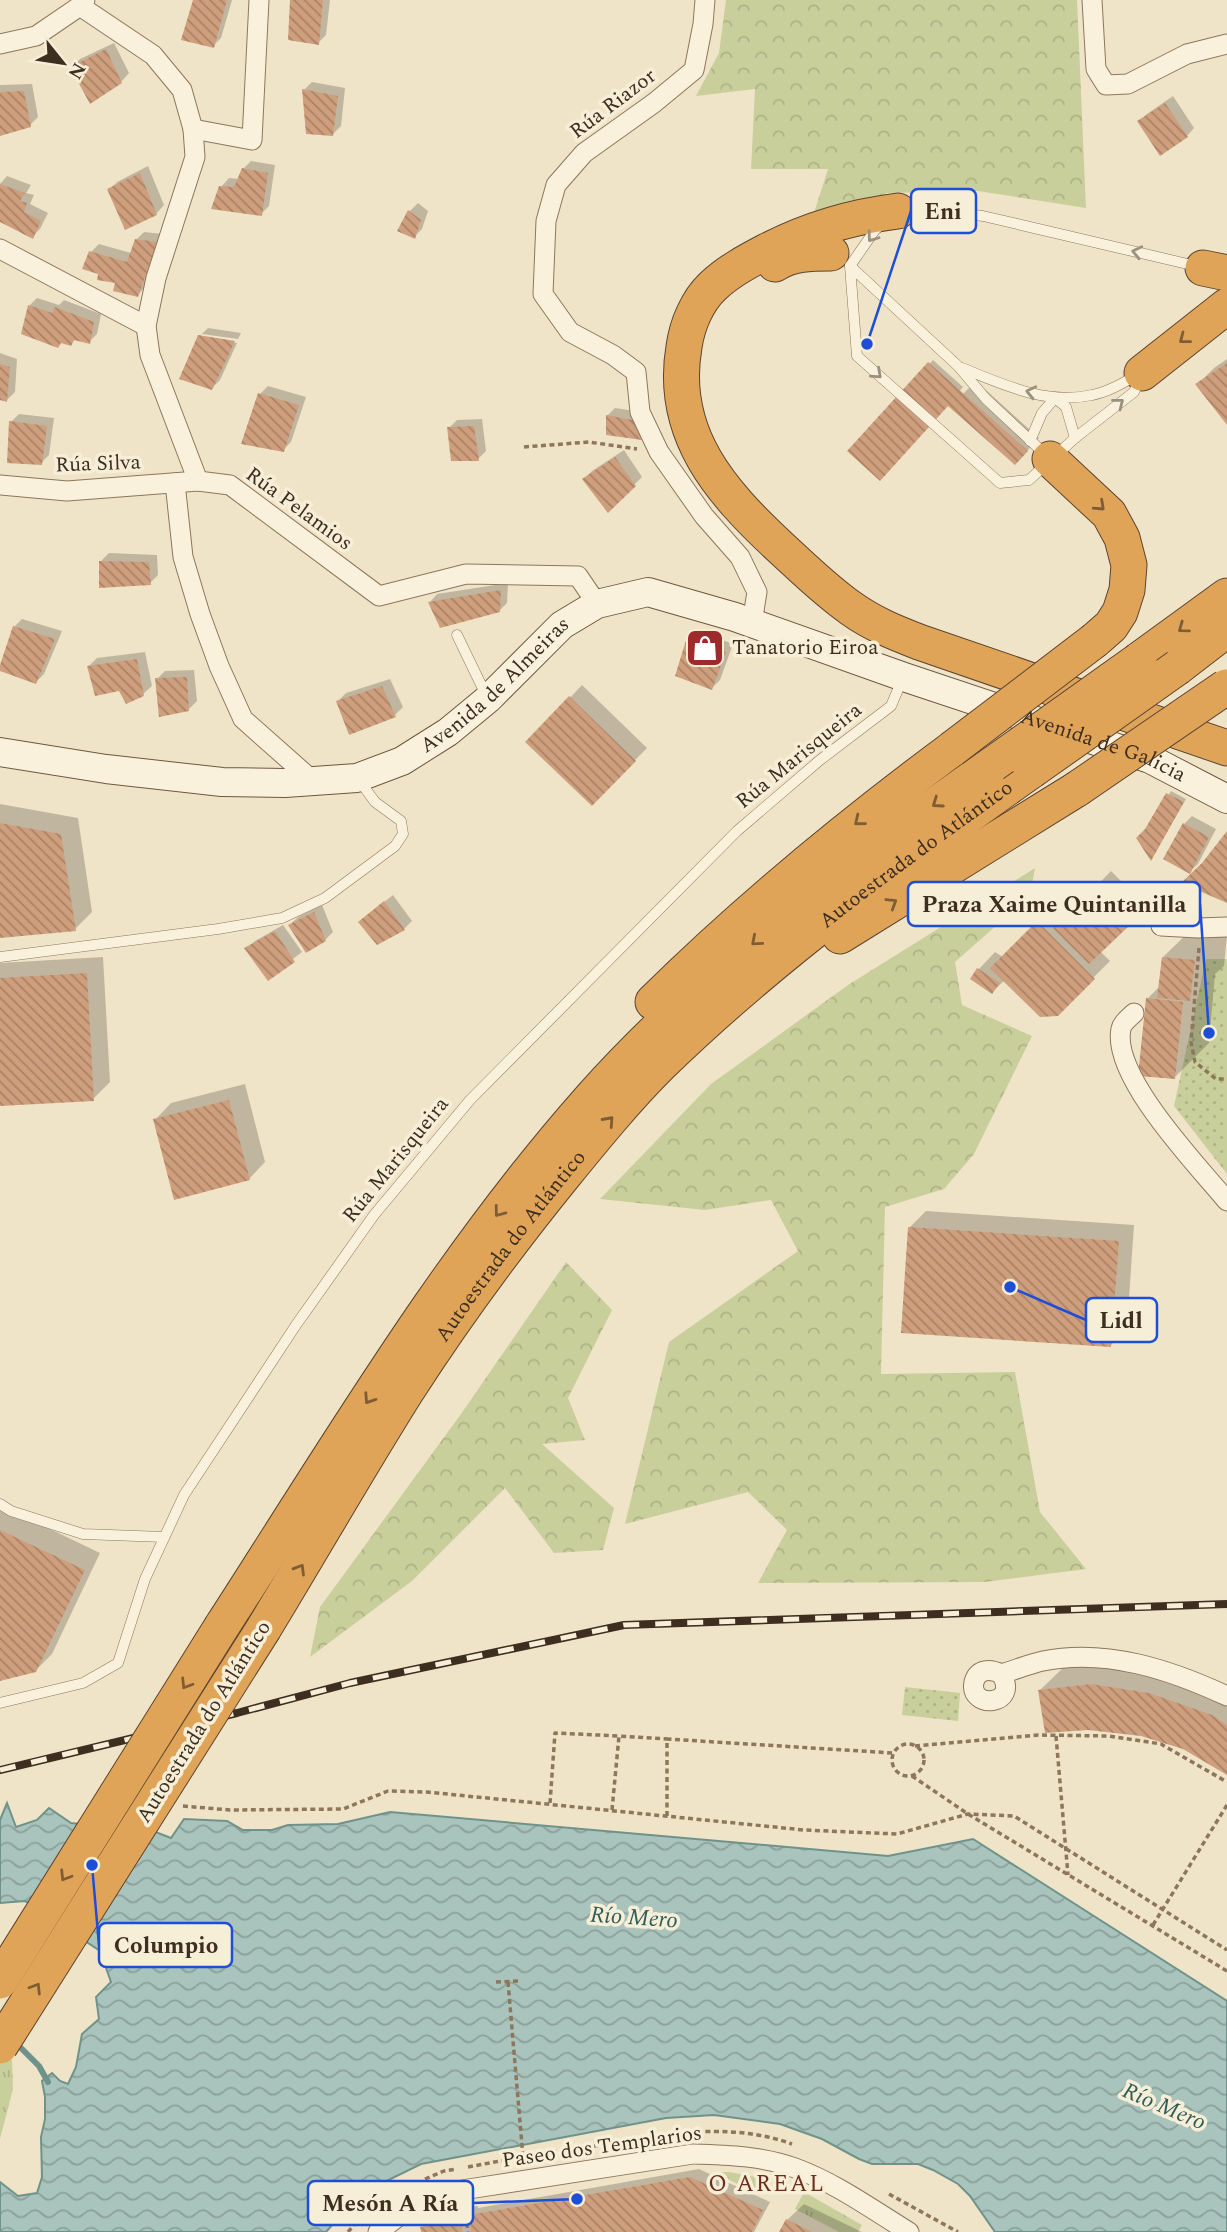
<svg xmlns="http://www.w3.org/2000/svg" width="1227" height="2232" font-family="Spectral,serif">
<defs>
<pattern id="grass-tufts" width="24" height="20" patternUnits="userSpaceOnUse" patternTransform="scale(1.75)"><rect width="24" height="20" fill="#c9cf9b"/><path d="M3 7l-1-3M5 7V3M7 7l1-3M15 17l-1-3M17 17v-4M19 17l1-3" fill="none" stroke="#aeb285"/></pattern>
<pattern id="forest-crowns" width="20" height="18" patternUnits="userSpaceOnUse" patternTransform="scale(1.75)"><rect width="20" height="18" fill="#c9cf9b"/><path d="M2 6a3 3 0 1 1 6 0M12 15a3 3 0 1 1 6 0" fill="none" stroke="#aeb285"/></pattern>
<pattern id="park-dots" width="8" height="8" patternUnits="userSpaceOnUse" patternTransform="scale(1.75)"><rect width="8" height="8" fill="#c9cf9b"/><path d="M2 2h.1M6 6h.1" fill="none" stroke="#aeb285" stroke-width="1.8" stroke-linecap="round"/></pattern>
<pattern id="water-waves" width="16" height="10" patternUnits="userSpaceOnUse" patternTransform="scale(1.75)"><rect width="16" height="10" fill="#a9c4bc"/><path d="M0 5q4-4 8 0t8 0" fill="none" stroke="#8ba098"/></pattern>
<pattern id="building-back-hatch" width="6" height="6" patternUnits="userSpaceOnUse" patternTransform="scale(1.75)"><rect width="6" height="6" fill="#cf9f7d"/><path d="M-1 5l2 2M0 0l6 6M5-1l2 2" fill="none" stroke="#a98266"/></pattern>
</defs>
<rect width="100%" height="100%" fill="#f0e4c8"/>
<g fill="url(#grass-tufts)">
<path d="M0,2052L12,2060L13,2089L0,2139Z"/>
<path d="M714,2172H729L767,2179L759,2195Z"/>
<path d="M804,2192L862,2225L858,2232H839L795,2209Z"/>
</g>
<g fill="url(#forest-crowns)">
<path d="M726,0H1077L1086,208L978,191L887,193L812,219L828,169H751L755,89L696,96L719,53Z"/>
<path d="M1035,868L1030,896L955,962L962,1005L1032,1036L974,1154L944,1189L885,1207L881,1374L1015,1372L1040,1512L1086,1569L985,1582L758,1583L787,1530L748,1492L625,1524L669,1342L798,1251L771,1200L705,1210L600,1199L711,1084L848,985Z"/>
<path d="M566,1262L612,1310L568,1398L585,1440L542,1444L614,1508L603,1550L554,1553L505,1488L412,1581L310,1657L320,1607L461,1414Z"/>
</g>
<g fill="url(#park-dots)">
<path d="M1206,959H1227V1174L1174,1106Z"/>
<path d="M905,1687L960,1693L958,1721L902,1715Z"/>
</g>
<path fill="url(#water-waves)" stroke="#6f938a" stroke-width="2" d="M7,1803L16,1827L37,1820L49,1808L71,1823L153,1831L171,1838L184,1819L227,1821L243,1830H272L288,1825L338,1824L390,1812L888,1856L973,1839L1227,2001V2232H995L970,2196L958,2184L933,2170L918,2164H872L859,2159L822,2139L780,2124L714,2115L666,2118L421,2164L370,2189L349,2206L326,2232H0V2182L18,2196L37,2193L42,2177L41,2137L45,2119V2097L42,2081L52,2073L60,2081L68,2084L76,2067L82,2034L99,2019L96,1997L111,1982L100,1951L25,1901L0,1903V1820Z"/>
<g fill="#0003">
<path d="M195,0H232L221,38L213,46Z"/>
<path d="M292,0H330L326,35L318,43Z"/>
<path d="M114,43L129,73L121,82L72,67L80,59Z"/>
<path d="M312,82L345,88L341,126L333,134L304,90Z"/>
<path d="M32,84L38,117L30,125L0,134V85Z"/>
<path d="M1173,96L1194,128L1187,136L1139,122L1147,114Z"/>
<path d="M251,161L275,165L269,206L261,214L221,187L229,178L239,179L243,169Z"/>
<path d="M148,166L164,205L156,214L109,190L117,182Z"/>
<path d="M7,176L31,185L26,193L34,195L30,204L48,213L40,229L32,237L0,220V184Z"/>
<path d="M418,203L428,211L422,229L414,237L400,230L410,211Z"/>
<path d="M144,232L163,234L145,287L137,296L99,272L91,252L99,244L131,253L136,240Z"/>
<path d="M37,298L59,305L64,300L101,314L97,334L89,342L76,339L70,344L29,306Z"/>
<path d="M208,328L241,333L238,339L202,334Z"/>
<path d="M201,334V337L237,343L220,380L212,388L200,336Z"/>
<path d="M0,353L17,359L15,392L7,400L0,398Z"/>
<path d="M1227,359V422L1198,384L1214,368Z"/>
<path d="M933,360L963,387L880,479L850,451Z"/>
<path d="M976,381L1039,438L1027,451L963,394Z"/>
<path d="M268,386L306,397L291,442L283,450L260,394Z"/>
<path d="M615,408L641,412L649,431L641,438L607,416Z"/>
<path d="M19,414L54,418L49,455L41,463L11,422Z"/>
<path d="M482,419L486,451L478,459L449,428L457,420Z"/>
<path d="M624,450L642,477L608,511L584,479L592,471Z"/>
<path d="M109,553L157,555L158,575L150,583L101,561Z"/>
<path d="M508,583L507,603L499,611L430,602L437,594Z"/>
<path d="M22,619L62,631L44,674L36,682L14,627Z"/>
<path d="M696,630L733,644L720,680L712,688L688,638Z"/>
<path d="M145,652L152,686L143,694L120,689L89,666L97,658Z"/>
<path d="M194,670L197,701L189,709L157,679L165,671Z"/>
<path d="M390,679L403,707L395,715L350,733L338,701L346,693Z"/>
<path d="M582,685L647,748L592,804L528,742Z"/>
<path d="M1171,791L1186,799L1151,859L1146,830Z"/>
<path d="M0,804L78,818L92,912L75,929L0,936Z"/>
<path d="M1192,816L1216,829L1198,864L1190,871L1192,873L1166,858L1184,824Z"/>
<path d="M1111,871L1146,906L1100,951L1110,961L1057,1014L1005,980L992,992L972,979L979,969L995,952L1003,957L1054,906L1066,917Z"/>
<path d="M393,895L412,921L404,929L369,914Z"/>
<path d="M322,905L333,932L325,940L290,925L298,917Z"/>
<path d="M1198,923L1227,935L1224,966L1215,974L1209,1043L1175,1077L1147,999L1160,986L1163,957Z"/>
<path d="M283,925L302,952L268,978L247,948L255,941Z"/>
<path d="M103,957L110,1082L93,1099L0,1104V963Z"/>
<path d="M245,1084L265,1162L249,1179L155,1120L171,1103Z"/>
<path d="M926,1211L1134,1225L1127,1328L1111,1345L909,1228Z"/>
<path d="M0,1505L100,1553L52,1654L35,1671L0,1679Z"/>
<path d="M1116,1661L1227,1688V1773L1184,1748L1040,1690L1065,1666Z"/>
<path d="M699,2169L770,2202L754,2232H422V2227L438,2211L478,2206V2208Z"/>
<path d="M804,2204L862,2232H781L787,2220Z"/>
</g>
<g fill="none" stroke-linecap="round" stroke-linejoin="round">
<path stroke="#6f938a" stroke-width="6" d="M15,2042L39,2066L48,2082"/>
</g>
<g fill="url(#building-back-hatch)">
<path d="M193,0H227L214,48L181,40Z"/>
<path d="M290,0H323L319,45L288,40Z"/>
<path d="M106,49L122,83L90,104L70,67Z"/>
<path d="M302,89L338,96L333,136L306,134Z"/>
<path d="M24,91L31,127L0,136V92Z"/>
<path d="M1165,103L1188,137L1160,156L1137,121Z"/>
<path d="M242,168L268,173L262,216L211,209L219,186L234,187Z"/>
<path d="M140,173L157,215L125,230L107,189Z"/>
<path d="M0,184L25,193L20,201L27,203L24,212L41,221L33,239L0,222Z"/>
<path d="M408,210L421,220L415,239L397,231Z"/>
<path d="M135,239L157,242L138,297L113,291L115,283L97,280L98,274L82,269L89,251L127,262Z"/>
<path d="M28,305L52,313L55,307L94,322L90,344L74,340L71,346L61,343L58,348L21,334Z"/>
<path d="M198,335L235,341L212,390L179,379Z"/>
<path d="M928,362L1028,451L1015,465L948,406L880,481L847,451Z"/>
<path d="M1227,363V425L1195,384Z"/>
<path d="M0,364L10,367L7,402L0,400Z"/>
<path d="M258,393L299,405L284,452L241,444Z"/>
<path d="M606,415L633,420L642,440L606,435Z"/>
<path d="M9,421L47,426L42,465L7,463Z"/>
<path d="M474,426L479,461H451L447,427Z"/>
<path d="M615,457L636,486L608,513L582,479Z"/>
<path d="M99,561L149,562L151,585L99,588Z"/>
<path d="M501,590L500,612L440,628L428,602Z"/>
<path d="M13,626L55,639L36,684L0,671V665Z"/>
<path d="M687,637L726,652L712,690L675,676Z"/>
<path d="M137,659L144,696L126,704L119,691L95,696L87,666Z"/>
<path d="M187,677L189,711L159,717L155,678Z"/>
<path d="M382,686L396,717L349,735L336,701Z"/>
<path d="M569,696L636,761L592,806L525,742Z"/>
<path d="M1166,793L1184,802L1151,861L1136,838L1145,829Z"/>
<path d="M0,823L61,834L76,931L0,938Z"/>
<path d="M1183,823L1209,837L1190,874L1163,859Z"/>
<path d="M1227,831V903L1181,883L1202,863Z"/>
<path d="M1093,887L1131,924L1089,964L1053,928Z"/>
<path d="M384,901L405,930L377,945L358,922Z"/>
<path d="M314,912L326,941L306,953L288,925Z"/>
<path d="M1037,921L1095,979L1058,1016L1040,1017L990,968Z"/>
<path d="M275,931L295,962L268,981L244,948Z"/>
<path d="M1162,957L1195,960L1190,1001L1157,998Z"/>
<path d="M977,968L1000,983L992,994L970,979Z"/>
<path d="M87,973L94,1101L0,1106V978Z"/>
<path d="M1146,998L1183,1002L1175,1079L1138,1076Z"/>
<path d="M229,1100L250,1180L174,1200L153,1119Z"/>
<path d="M908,1227L1119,1241L1111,1347L901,1333Z"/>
<path d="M0,1530L85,1570L36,1672L0,1681Z"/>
<path d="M1091,1684L1149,1693L1212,1715L1227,1725V1775L1183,1749L1141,1736L1088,1730L1045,1733L1038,1690Z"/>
<path d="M690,2177L763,2210L752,2232H471L469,2215Z"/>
<path d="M786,2219L812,2232H779Z"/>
<path d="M461,2222L463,2232H421L420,2227Z"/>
</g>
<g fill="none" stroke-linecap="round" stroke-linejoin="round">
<defs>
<g id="service">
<path d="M902,211H942L983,216L1196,266"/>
<path d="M882,224L875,230L850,266L857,356L1000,483L1029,480L1075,438L1134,392L1139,380"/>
<path d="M850,266L958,366L986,399L1046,455"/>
<path d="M962,368C1004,385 1046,405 1092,395C1108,392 1123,383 1137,375"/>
<path d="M1030,441L1042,413L1055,398L1066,407L1075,438"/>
<path d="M457,635L486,695"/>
<path d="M0,957L218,929L282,918L325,898L395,846L403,834L401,821L375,802L359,780"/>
<path d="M0,1504L11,1511L83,1534L164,1537"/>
<path d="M0,1703L83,1683L118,1663L145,1579L184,1495L296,1325L374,1215L470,1100L737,831L820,760L891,706L902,680"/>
</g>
<g id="minor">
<path d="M705,0L703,24L694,70L654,103L584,153L556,185L546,221L543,294L570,332L613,355L636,372L640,412L659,452L704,516L740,557L757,592L752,623"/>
<path d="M1092,0L1096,69L1106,85L1128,84L1187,54L1227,44"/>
<path d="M80,6L153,55L182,90L193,129L195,157L156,278L146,326L150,355L198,481"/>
<path d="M0,44L36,36L80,6L85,0"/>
<path d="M193,129L252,140L259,0"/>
<path d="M0,249L146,326"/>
<path d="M175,483L183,557L200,614L219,666L243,719L313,781"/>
<path d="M0,485L67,491L198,481L230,485L379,596L466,574L578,576L597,604"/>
<path d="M1161,926L1198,928L1227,927"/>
<path d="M1134,1013C1129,1018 1122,1023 1121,1029C1111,1076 1198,1166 1227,1201"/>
<path d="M1001,1674C1021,1706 968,1710 974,1682C978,1668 991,1669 1001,1674C1015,1670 1029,1664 1043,1661C1106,1648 1171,1670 1227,1696"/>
<path d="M378,2232L411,2207L462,2190L693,2154C727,2155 763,2156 795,2168C836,2183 873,2210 909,2232"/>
</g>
<g id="secondary">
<path id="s1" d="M0,752L106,769L222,782L285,783L357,778L402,761L448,732L488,699L562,625L597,604L648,592L735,617L904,677L1150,759L1227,799"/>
</g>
<g id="motorway">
<path d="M898,211C850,217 809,229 767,251C748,261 729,271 713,286C697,301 687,325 684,347C669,434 721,492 780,547C804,569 826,591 852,609C873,624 896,633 919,642L1227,748"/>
<path d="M775,264C792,253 811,253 831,253"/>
<path d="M1203,268L1227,273"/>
<path d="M1142,373L1227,306"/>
<path d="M1050,459L1109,514L1122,538L1129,565L1127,590L1120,612L1111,626L1095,640"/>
<path d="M1139,660L1227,596"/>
<path d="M1178,667L1227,629"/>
<path d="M840,936L1077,789"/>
<path d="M653,1002C746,910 847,827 952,749"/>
<path d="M222,1626C339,1445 449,1258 592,1097C708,967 851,864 993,764"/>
<path id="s2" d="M264,1628C312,1549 357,1470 406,1392C454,1317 508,1244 564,1175C595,1137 626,1099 660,1065C774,954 902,862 1031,771"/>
</g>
</defs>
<use href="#service" stroke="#8d765c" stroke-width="11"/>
<use href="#minor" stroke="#8d765c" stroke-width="21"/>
<use href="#secondary" stroke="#6f573f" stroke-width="30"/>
<use href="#motorway" stroke="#5b4430" stroke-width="37"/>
<g stroke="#8d765c" stroke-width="3.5" stroke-dasharray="5 3.5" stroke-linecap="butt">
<path d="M524,447L589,442L637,449"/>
<path d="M1199,948L1191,1042L1195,1062L1216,1079H1227"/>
<path d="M1056,1736L1068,1875"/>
<circle cx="908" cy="1760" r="16"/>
<path d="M915,1746L1038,1735L1109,1736L1161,1744L1227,1782"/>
<path d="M912,1776L968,1814L1227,1971"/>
<path d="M550,1803L555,1733L619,1736"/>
<path d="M183,1806L230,1810L343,1809L388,1791L427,1792L804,1830L897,1834L968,1814L1014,1816L1227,1950"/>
<path d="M612,1810L619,1736L667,1739"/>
<path d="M667,1816V1739L893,1753"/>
<path d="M1153,1925L1227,1805"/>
<path d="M496,1982L520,1981"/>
<path d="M508,1982L523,2157"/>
<path d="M697,2132C728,2130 762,2133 792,2144"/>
<path d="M468,2167L537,2154L685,2133"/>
<path d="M425,2179L444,2171L457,2169"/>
<path d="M889,2194L958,2232"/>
<path d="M467,2223L468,2232"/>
<path d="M348,2232L363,2215L375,2206"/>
</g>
<use href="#service" stroke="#faf1dc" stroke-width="10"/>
<use href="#minor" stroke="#faf1dc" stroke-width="19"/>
<use href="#secondary" stroke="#faf1dc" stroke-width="28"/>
<use href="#motorway" stroke="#e0a458" stroke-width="35"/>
<defs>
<path id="rail" d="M0,1770L237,1713L350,1683L624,1625L1227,1604"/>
</defs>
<use href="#rail" stroke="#3d2e20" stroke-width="8"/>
<use href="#rail" stroke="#f7eed8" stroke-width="5" stroke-dasharray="16" stroke-linecap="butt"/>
<defs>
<g id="motorway-bridge">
<path d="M952,749L1095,640"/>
<path d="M993,764L1139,660"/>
<path d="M1031,771L1178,667"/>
<path d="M1077,789L1226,687"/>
<path d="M0,1981L222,1626"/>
<path d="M0,2046L264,1628"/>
</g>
</defs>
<use href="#motorway-bridge" stroke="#5b4430" stroke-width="37" stroke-linecap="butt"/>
<use href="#motorway-bridge" stroke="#e0a458" stroke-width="35"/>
</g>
<defs><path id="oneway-chevron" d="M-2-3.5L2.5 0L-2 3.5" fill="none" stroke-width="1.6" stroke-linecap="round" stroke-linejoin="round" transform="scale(1.75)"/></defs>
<g stroke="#9c907e">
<use href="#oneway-chevron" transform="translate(872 237) rotate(126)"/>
<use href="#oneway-chevron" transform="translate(1137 252) rotate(-167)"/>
<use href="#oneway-chevron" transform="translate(877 374) rotate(42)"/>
<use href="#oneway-chevron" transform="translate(1031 392) rotate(-167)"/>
<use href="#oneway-chevron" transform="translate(1119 403) rotate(-38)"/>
</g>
<g stroke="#7e5d36">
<use href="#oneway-chevron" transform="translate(1184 339) rotate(142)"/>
<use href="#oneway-chevron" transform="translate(1100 506) rotate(43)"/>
<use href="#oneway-chevron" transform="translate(1183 628) rotate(144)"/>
<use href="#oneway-chevron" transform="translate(937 803) rotate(145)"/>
<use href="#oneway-chevron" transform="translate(859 821) rotate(141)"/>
<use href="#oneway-chevron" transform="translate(892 903) rotate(-32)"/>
<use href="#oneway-chevron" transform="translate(756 941) rotate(139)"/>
<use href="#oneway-chevron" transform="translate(609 1121) rotate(-48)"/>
<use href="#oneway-chevron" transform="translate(499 1212) rotate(127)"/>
<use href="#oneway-chevron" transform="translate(369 1399) rotate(123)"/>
<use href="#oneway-chevron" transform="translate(300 1569) rotate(-59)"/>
<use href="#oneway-chevron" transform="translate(186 1684) rotate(122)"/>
<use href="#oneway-chevron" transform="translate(65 1876) rotate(122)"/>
<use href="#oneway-chevron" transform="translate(36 1988) rotate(-58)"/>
</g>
<defs>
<symbol id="shop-square" viewBox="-11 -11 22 22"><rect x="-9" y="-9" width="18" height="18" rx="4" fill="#9e2a2b" stroke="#f7eed8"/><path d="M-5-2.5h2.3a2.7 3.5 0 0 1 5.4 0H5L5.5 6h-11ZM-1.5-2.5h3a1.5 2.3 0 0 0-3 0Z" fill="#fff"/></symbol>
</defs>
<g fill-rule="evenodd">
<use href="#shop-square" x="683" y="626" width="44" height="44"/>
</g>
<g text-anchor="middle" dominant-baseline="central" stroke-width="7" stroke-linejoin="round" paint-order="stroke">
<g font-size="21" fill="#3d2e20" stroke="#f7eed8">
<text transform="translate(613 104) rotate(-37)">Rúa Riazor</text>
<text transform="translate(98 464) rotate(-2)">Rúa Silva</text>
<text transform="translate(299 509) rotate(36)">Rúa Pelamios</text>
<text stroke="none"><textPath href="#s1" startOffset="528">Avenida de Almeiras</textPath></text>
<text stroke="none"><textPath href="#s1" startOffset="1192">Avenida de Galicia</textPath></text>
<text transform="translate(799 756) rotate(-39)">Rúa Marisqueira</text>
<text stroke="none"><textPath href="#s2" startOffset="1022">Autoestrada do Atlántico</textPath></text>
<text transform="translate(396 1160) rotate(-51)">Rúa Marisqueira</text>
<text stroke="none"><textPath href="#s2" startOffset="455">Autoestrada do Atlántico</textPath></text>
<text transform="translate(204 1722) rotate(-58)">Autoestrada do Atlántico</text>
<text transform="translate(602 2147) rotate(-8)">Paseo dos Templarios</text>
</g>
<g font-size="21" fill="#3d2e20" stroke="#f7eed8" text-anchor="start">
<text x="732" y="648">Tanatorio Eiroa</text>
</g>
<g font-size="23" font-style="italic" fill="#2f5d5a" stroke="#f7eed8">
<text transform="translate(634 1918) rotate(4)">Río Mero</text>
<text transform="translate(1164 2107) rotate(23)">Río Mero</text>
</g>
<g font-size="23" letter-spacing="2" fill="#6b2e1e" stroke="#f7eed8">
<text x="767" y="2184">O AREAL</text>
</g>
</g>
<path fill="none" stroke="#1d4ed8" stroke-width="2.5" d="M867 344L911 211M1209 1033L1200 904M1010 1287L1086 1320M92 1865L99 1945M577 2199L473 2203"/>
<g fill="#1d4ed8" stroke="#f7eed8" stroke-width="2.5">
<circle cx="867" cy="344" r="7"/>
<circle cx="1209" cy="1033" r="7"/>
<circle cx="1010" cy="1287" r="7"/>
<circle cx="92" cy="1865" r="7"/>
<circle cx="577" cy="2199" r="7"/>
</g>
<g fill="#f7eed8" stroke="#1d4ed8" stroke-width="2.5">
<rect x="911" y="189" width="65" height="44" rx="7"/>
<rect x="908" y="882" width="292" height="44" rx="7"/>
<rect x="1086" y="1298" width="71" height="44" rx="7"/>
<rect x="99" y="1923" width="133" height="44" rx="7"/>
<rect x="308" y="2181" width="165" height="44" rx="7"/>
</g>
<g font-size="23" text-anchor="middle" font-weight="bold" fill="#3d2e20">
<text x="943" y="219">Eni</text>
<text x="1054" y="912">Praza Xaime Quintanilla</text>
<text x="1121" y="1328">Lidl</text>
<text x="166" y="1953">Columpio</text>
<text x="390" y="2211">Mesón A Ría</text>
</g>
<g transform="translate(63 63) rotate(120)" stroke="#f7eed8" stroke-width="5" paint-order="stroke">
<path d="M0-5L12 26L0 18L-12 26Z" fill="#3d2e20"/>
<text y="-10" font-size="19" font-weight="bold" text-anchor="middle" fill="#3d2e20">N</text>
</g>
</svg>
